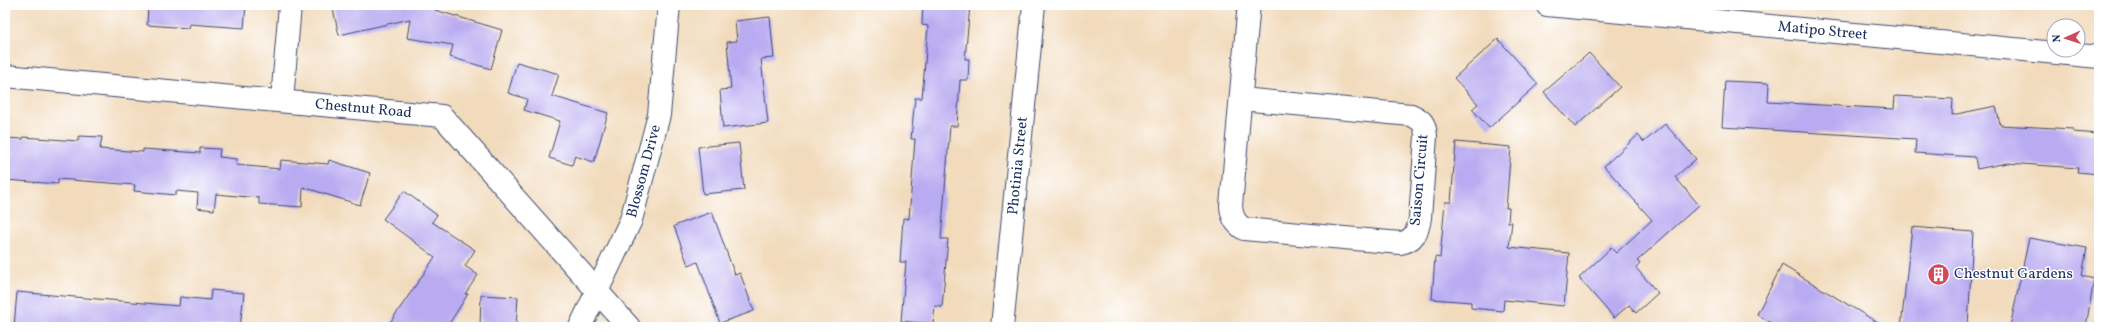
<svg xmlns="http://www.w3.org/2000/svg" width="2104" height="332" font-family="Vollkorn,serif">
<rect width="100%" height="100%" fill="#fff"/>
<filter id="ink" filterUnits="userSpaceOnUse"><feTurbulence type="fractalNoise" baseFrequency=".025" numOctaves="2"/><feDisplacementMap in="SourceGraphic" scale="8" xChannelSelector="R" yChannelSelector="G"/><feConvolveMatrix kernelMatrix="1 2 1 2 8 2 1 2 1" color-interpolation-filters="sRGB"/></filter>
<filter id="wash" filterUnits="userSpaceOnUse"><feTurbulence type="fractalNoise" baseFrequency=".012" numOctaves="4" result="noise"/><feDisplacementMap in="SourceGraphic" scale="16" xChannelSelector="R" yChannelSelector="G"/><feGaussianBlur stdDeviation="0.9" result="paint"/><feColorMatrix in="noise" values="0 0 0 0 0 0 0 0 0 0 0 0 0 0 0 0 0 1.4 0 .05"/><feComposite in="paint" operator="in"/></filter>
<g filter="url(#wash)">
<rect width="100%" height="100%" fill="#f2dbbd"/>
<g id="blocks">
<g fill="#b9abf1">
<path d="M148,5H246L244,28L189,24L188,28L147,25Z"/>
<path d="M332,5H435V10L502,30L491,69L450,57L453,45L407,38L410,19L339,35Z"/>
<path d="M923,5H970L965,59H969L968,80H960L957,126H950L941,239H948L942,307L935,306L933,324L901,321L906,262H900L903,218L909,219L915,139H911L915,98H922L928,26L922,25Z"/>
<path d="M770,17L774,58L761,59L768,123L723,128L720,90L731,89L727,42L737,41L735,21Z"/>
<path d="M1498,39L1538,84L1489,128L1472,109L1478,104L1454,78Z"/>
<path d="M1589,53L1620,87L1575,127L1544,92Z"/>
<path d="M517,62L559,74L552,96L608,113L594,162L575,156L572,165L549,158L560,121L524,110L527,99L508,93Z"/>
<path d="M1725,81L1769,83L1768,102L1894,109L1895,96L1953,99L1952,115L1996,106L2000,125L2073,129V132L2099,134V174L2077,172L2078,168L2007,163L1977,169L1975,157L1915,153L1916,139L1722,127Z"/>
<path d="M1665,124L1696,159L1675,177L1699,205L1637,261L1640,264L1636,268L1658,293L1636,313L1629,305L1614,318L1579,278L1611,248L1616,253L1652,220L1604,166L1638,135L1644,142Z"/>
<path d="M79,136L102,137L100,149L143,152V149L200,153V148L220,149L219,157L237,159L236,165L280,169L281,160L328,164L329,160L370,173L360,205L303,187L302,207L259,204V198L216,194L214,210L197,208L198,193L176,191V195L134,191L135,185L58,179V184L5,180V138L23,139V137L78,141Z"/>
<path d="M1456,142L1511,147L1506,208H1509L1508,222H1512L1509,247L1569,253L1564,306L1504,300L1503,311L1471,308V302L1432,299L1435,257L1440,258L1445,202H1451Z"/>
<path d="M739,143L744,190L703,194L698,147Z"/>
<path d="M404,191L437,215L432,222L475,250L465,266L478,275L465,294H468L447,327H387L435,257L383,219Z"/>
<path d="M712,212L735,275L740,273L754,311L720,323L698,262L688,265L674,226Z"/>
<path d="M1912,227L1973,232L1968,327H1901Z"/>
<path d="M2029,238L2087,248L2082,276L2094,279L2086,327H2010Z"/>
<path d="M1782,265L1885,327H1777L1757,314Z"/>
<path d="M211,290L244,293L240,327H14L17,292L179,306L180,297L210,300Z"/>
<path d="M481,295L518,297L516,327H480Z"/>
</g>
</g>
</g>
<g filter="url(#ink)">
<use href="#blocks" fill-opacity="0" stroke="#3b496c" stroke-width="1"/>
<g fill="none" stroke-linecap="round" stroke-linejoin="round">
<defs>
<g id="minor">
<path id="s1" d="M1547,5L2099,57"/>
<path id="s2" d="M5,76L442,116L629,327"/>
<path d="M1241,99L1411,115C1422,120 1425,123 1426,136L1420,218C1418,231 1414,241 1400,243L1244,229C1235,223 1232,217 1231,206L1248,14L1249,5"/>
<path d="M282,101L290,5"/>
<path id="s3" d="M580,327L631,220L659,115L669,5"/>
<path id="s4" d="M1002,327L1034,5"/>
</g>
</defs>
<use href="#minor" stroke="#3b496c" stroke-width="24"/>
<use href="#minor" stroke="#fff" stroke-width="22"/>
</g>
</g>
<defs>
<symbol id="building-disc" viewBox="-11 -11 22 22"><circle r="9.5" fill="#d1495b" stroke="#fff"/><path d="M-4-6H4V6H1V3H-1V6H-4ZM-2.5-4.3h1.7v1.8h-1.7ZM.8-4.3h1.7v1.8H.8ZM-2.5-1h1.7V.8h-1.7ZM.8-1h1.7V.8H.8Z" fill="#fff"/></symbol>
</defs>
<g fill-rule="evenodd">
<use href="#building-disc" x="1926" y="262" width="25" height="25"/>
</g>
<g text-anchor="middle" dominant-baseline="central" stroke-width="3" stroke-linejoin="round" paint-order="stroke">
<g font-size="15" fill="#1b2f5e" stroke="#fff">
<text stroke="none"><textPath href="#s1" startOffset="277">Matipo Street</textPath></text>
<text stroke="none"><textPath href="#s2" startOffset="360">Chestnut Road</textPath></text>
<text stroke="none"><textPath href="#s4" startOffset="162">Photinia Street</textPath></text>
<text stroke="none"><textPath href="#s3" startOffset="169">Blossom Drive</textPath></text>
<text transform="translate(1420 180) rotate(-85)">Saison Circuit</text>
</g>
<g font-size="15" fill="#1b2f5e" stroke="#fff" text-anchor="start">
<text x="1954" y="274">Chestnut Gardens</text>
</g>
</g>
<rect width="2104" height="332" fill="none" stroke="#fff" stroke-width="20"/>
<g transform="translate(2066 38) rotate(267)"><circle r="19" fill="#ffffff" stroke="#a4acbf"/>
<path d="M0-3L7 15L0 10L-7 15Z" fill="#d1495b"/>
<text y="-6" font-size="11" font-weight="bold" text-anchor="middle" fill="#1b2f5e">N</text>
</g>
</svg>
